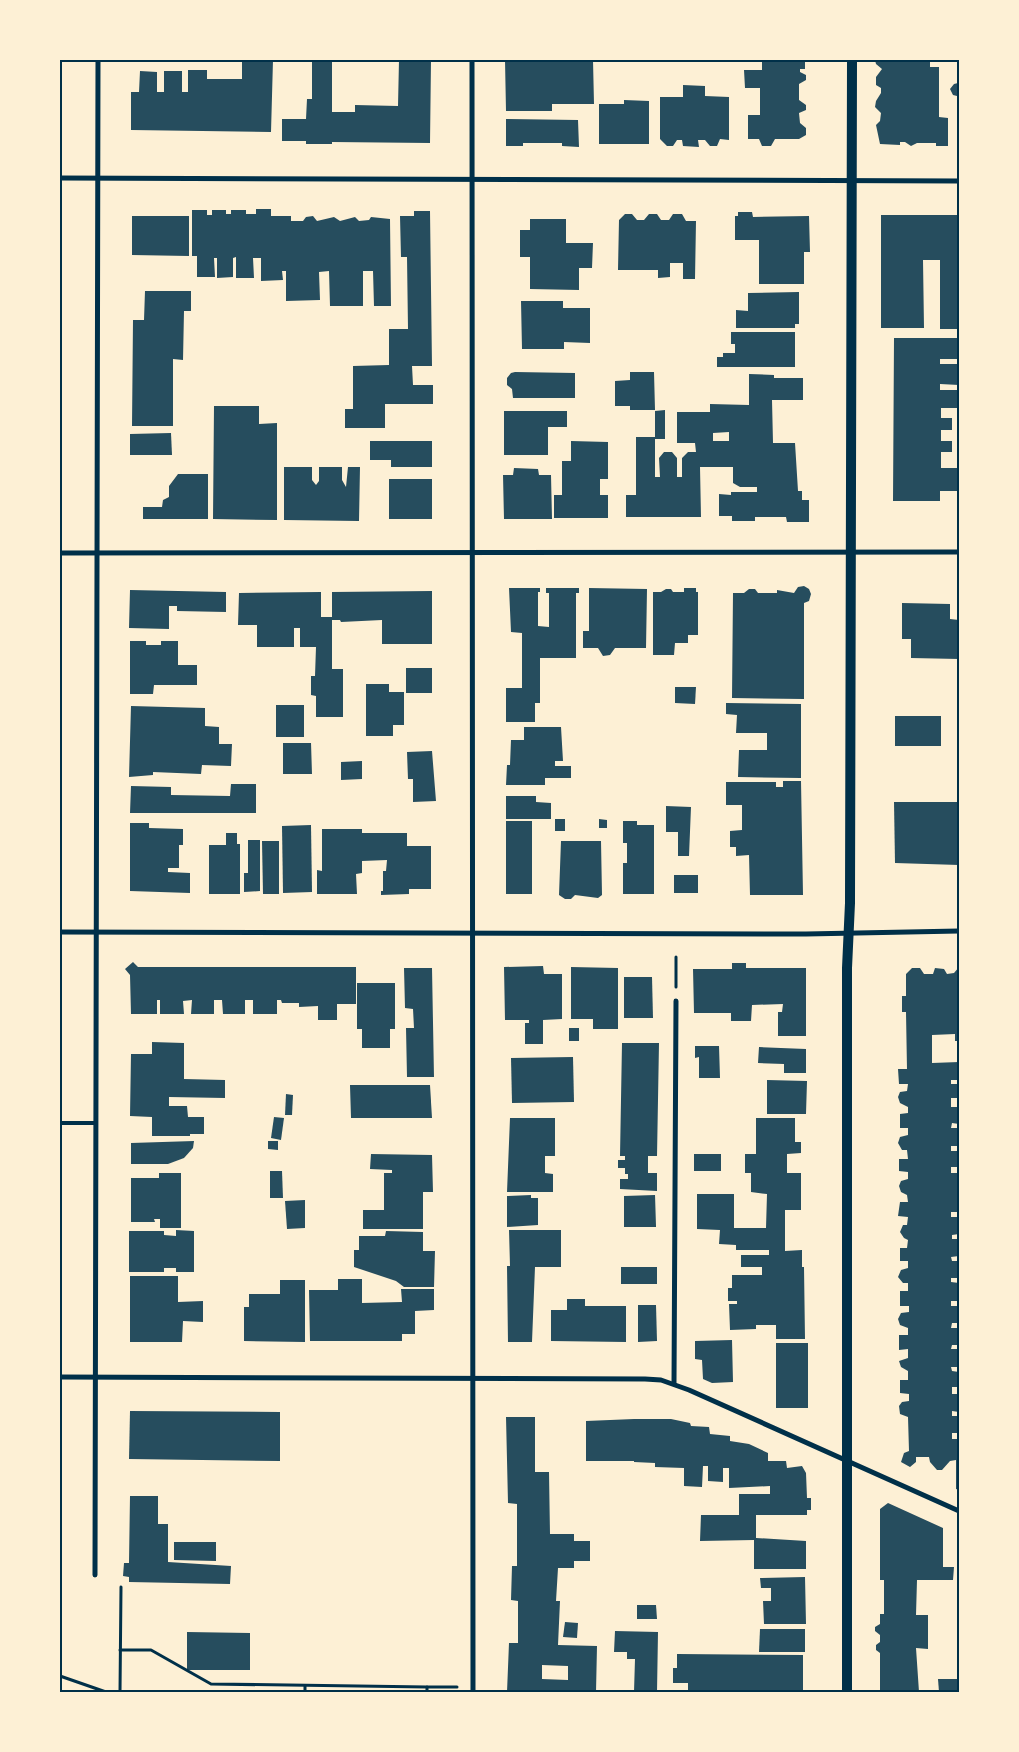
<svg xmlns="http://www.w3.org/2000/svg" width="1019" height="1752" font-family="'Fira Sans Condensed',sans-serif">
<rect width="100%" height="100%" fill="#fdf0d5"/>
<g fill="#264d5e" fill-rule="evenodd">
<path d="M242,60H273L271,132L131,130V92H139L140,71L157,72V92H164V71H182V92H188V70H207V79H242Z"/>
<path d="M312,60H332V112H355V105L398,106L399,60H431L430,143L332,142V144H306V141H282V119H306L307,99H312Z"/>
<path d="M505,60H593L594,104H552V111H506Z"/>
<path d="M762,60H805V69H800V72L806,75V80L799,84V100L806,105V110L799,113L800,123L806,128V135L799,139H775L771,146H762L759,139H748V115H760V88H745L744,70H762Z"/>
<path d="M875,60H930V67H939V117L948,118V146H936V143H917L911,146L905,142H900V145L880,144L876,125L880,121L881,113L875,107L876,101L881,93V88L876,85V77L882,69L876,64Z"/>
<path d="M958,83L959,121H957V96L953,95L950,89L954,84Z"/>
<path d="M683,85L705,86V96L729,97V140L720,139L717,146H710L705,140H698L699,147L683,146L682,140H677L673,146H667L660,139V97H683Z"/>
<path d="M624,100L649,101V144H599V104H624Z"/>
<path d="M506,119L578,120L579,147L562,146V143H523V146H506Z"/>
<path d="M256,209H271V216H291V221H303L306,217L313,216L317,221L334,217L340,221L355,217L359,221L369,220L371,217L390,219L391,306H374L373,271H363V306H330L329,271L319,272L320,300L286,301V271H282L283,280L261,281V258H253L254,278H236V257L233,258V277L217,278V258H214L215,277H197V256H192V210H207V215H212V210H226V214H231V210H246V214H256Z"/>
<path d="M414,211H430L432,366H412L413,385H433V404H385V428H345V409H353V366L389,365V329H408L407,257H401L400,216H414Z"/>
<path d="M738,212H752L753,217L809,216L810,252H804V284H759V240H735V216H738Z"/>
<path d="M625,214H632L637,220H644L649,214H657L661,220H669L673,214H682L686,221H696L695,279H683V263H670V277L658,278V270H618L619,220Z"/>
<path d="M881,215H959V329H940V260H923L924,328H881Z"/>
<path d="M132,216H189V256L132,255Z"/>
<path d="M530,219H566V243H593L592,268H579V290L530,289V257H520V230H530Z"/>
<path d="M145,291H191V311H184L183,360L173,359V426H132L133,320H144Z"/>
<path d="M799,292V324H795V328H736V310L748,311V293Z"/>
<path d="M521,301H563V308H590V343L564,342V349H522Z"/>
<path d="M731,332H795V367H717V357H723V353H735V344H731Z"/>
<path d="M894,338H959V359H940V364H959V385L940,384V390H959V408H941V418H952V430H941V441H952V452H941V468H959V491H940V501H893Z"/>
<path d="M515,372L575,373V398H513L512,389L507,385V378L511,373Z"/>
<path d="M630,372H654L655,410H630V406H615V381L630,380Z"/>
<path d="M749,374L774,375V378H803V400H772L773,443H795L798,491H802V500H809V522H787L786,517H755V521H732V516H719V494L731,495V492H757V487H740L733,483V467H700L701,517H626V495H636V437H655V411L665,410V439H655V477H660L659,458L664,452H672L677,458V477H682V458L688,452H696L695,443H677V412H710V404L749,405ZM729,432V441H713V433Z"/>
<path d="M214,406H259V424L277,423V520L213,519Z"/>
<path d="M504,411H567V427H548V455H504Z"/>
<path d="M171,433L172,455H130V434Z"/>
<path d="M370,441H432V467H391V460H370Z"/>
<path d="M571,441L608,442V479H600V495H608V518H554V495H562V461H571Z"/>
<path d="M284,467H312V480L316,485L319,481V467H342V480L346,487L348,467H360L359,521L284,520Z"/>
<path d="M514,468L538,469L539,475H551L552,519H504L503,475H513Z"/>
<path d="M178,474H208V519H143V507H162L163,500L169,497V486Z"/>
<rect x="389" y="479" width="43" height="40"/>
<path d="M804,586L809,589L811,594L809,601L804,603V699L732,698L733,593H744L749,589H755L758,593H777V590L794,593L798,587Z"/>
<path d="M509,588H540V592H538V626L549,627V593H546V588H579V593H576V658H540V703H535V722H506V688H522V633L511,632Z"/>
<path d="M589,588L647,589L646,648H615L610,655L603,656L598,648H583V631H589Z"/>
<path d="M684,588H696V592H698V635H688V643H675L674,655H653V592H661L666,589H671L673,592H684Z"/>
<path d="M130,590L226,592V612L177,611V606H169V629L129,628Z"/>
<path d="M432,591V644H382V620L341,622L340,620H332V669H343V717H316V696L311,695V676H315L316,647H300V628H294V647H257V625H238L239,593L321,592V617H332V592Z"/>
<path d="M902,603L950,604V619L959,620V659L911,658V639H902Z"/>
<path d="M130,641H146V645H161V641H178V665H197V685H154L153,694H130Z"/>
<rect x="406" y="668" width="26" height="25"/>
<path d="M366,684H389V692H404V725H393V736H366Z"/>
<path d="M675,687H696L695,704L675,703Z"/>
<path d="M726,703L801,704V778L738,777L739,750H767V733H736L737,715L726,714Z"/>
<rect x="276" y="705" width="28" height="32"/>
<path d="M131,706L205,708V726L219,727V744H232L231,766L202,765L201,774L153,772V775L129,777Z"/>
<rect x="895" y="716" width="46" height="30"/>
<path d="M524,727H561L563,761H555V766H571V778H545V785H506L507,765H510L511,740H524Z"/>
<path d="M283,743H311L312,774H283Z"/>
<path d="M432,751L436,801L413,802V779H408L407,752Z"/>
<path d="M362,761V779L341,780V762Z"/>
<path d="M783,781H801L803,895H750L749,855L736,856V847H730V831L742,830V805H726V782H776V787H783Z"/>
<path d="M231,784H256V813H130L131,786L171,787V795L230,796Z"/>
<path d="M506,796H536V802L551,803V819H506Z"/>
<path d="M894,802H959V865L895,863Z"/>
<path d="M666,806L691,807L689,856H678V832H666Z"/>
<rect x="555" y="819" width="10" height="12"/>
<path d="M599,819L607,820V828H599Z"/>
<rect x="506" y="821" width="26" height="73"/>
<path d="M623,821H637V825H654V894H623V863H627V843H623Z"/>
<path d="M130,823H149V828L183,829V845H179V868H168V872L190,873V893L130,891Z"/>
<path d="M311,825L312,892L283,893L282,826Z"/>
<path d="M322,829H362V833H407V846H431V889H409V894L381,895V891H383V871H386L387,860L362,861V873L356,874L357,894H317V870L322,871Z"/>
<path d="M226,833H237V844H240V894H209V845H226Z"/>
<path d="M248,840H260V891L244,892V873H248Z"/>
<path d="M262,841H279V894H263Z"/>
<path d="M561,841H601L602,895L598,898L575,895L571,899H565L559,895Z"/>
<rect x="674" y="875" width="24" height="18"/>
<path d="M133,962L138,967H356V1004H337V1020H318V1006L299,1007V1003H282L281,1000H277V1014H253V1000H245V1014H223L222,1000H214V1014H191L192,1000L183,1001L184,1014H160V1000H157V1014H131L130,975L125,969Z"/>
<path d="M732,963H746V968H806V1036H778V1012H782L783,1004L752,1005L751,1021H731V1013H694L693,969H732Z"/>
<path d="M543,966L544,974H562V1019L543,1020V1044H525V1023H529V1020H505L504,967Z"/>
<path d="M571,967L618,968V1029H593V1019H571Z"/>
<path d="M959,967V1041H955V1034L932,1035V1063L959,1062V1080H951V1084H959V1098H951V1107H959V1124L952,1123L951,1128H959V1146H951V1151H959V1167H951V1173H959V1212H951V1217H959V1234L952,1235V1239H959V1256L951,1257L952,1261H959V1278H951V1282L959,1283V1301H951V1306H959V1323H952L951,1328H959V1345H952L951,1349H959V1367H951L952,1371L959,1372V1387H952V1394H959V1412L952,1411V1416H959V1433H952V1439H959V1490L956,1489V1460L950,1461L942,1470H937L930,1462L929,1457H916V1462L910,1467L901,1462L904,1453L909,1451L908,1417L900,1414L899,1406L902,1402L909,1401V1394L900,1393V1380H908V1371L901,1367L899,1361L908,1358V1349L899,1350V1335H908V1328L900,1325L898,1319L901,1313L909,1312V1306H900V1291H908V1283H903L898,1277L901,1270L908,1268V1261H900V1248H907L908,1240L904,1238L900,1232L903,1225H907L908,1217L898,1216L900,1202H908L907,1195L901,1192L899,1186L901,1181L908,1179V1172L899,1171V1159H908L907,1150H902L898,1143L900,1137L908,1135V1128H900V1114L908,1113V1107L900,1103L898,1097L900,1092L907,1091L908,1084H899L898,1069H907L906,1012H902V996H906V974L912,968H920L924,974H933L935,968L944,969L947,974L954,973Z"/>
<path d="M404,968H432L434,1077H407L406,1028H414L413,1009L405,1008Z"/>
<path d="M624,977H652L653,1018H624Z"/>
<path d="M357,983H395V1029H390V1048H362V1029H357Z"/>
<rect x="569" y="1028" width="10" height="13"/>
<path d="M152,1042L184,1043V1079L225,1080V1098L169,1097V1106H187L188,1117H204V1134H190V1136H152V1117L130,1116L131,1054H152Z"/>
<path d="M622,1043H659L657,1156H648V1173H657V1191L620,1189V1179H628V1174H625V1168H618V1160H625V1156H620Z"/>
<path d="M695,1046H719L720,1078H699V1057L695,1058Z"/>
<path d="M759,1047L806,1049V1073H784V1064L758,1063Z"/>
<path d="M573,1057L574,1102L512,1103L511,1058Z"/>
<path d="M767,1080L807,1081L806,1114H767Z"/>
<path d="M350,1085H430L432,1118H351Z"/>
<path d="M286,1094L293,1095L292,1115H285Z"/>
<path d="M274,1117L284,1118L281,1140L271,1138Z"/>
<path d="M510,1118H555V1156H545V1173L553,1174V1192H507Z"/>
<path d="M756,1118H795V1142H801V1153L787,1154V1173H801V1210H785V1251L802,1250V1267H804L805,1339H776V1325H756V1329L730,1330L729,1304H737V1301H728V1288H732V1275H762V1267H741V1255H769V1250H736V1245L719,1244L720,1230L697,1229V1194H734V1228H766L767,1194L751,1192V1173H745V1154H756Z"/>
<path d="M194,1141L193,1148L184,1158L168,1164H131V1143Z"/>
<path d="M268,1141H278V1150L268,1149Z"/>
<path d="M371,1154L432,1155L433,1192H423V1229H363V1210H384V1173H392V1170L370,1169Z"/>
<rect x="694" y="1154" width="27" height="17"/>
<path d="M270,1171H282L283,1198H270Z"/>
<path d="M159,1173H181V1228H160V1219H154L155,1222H131V1178H159Z"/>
<path d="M531,1195V1198H538V1225L507,1227V1196Z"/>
<path d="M655,1195L656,1227H624V1196Z"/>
<path d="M305,1200V1228L287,1229L285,1201Z"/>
<path d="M176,1230L194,1231V1272H176V1268H164V1272H129V1231H164V1235L176,1236Z"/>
<path d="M509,1230H561V1267H535L532,1342H508L507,1266H510Z"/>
<path d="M386,1231L423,1232V1251H435L434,1287H404L396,1281L354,1267V1250H359V1236H385Z"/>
<rect x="621" y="1267" width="36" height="17"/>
<path d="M130,1276H178V1302L203,1301V1322L183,1321L182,1342H130Z"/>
<path d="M338,1279H362V1303L402,1302L401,1289H434V1310L415,1311V1334H402V1341H310L309,1290H338Z"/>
<path d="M280,1280H305V1342L244,1341V1307H249V1294H280Z"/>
<path d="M567,1299H585V1306H626V1342L551,1341V1310H567Z"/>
<path d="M638,1305H656L657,1341L638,1342Z"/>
<path d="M732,1340L733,1382L712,1383L703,1379L702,1360L695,1359V1341Z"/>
<rect x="776" y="1343" width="32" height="65"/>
<path d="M130,1411L280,1412V1461L129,1459Z"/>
<path d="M506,1417H535V1472H549L550,1534H574V1541H590V1561H574V1568H558L556,1601H560L558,1645L597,1646L596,1692H507L509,1643H518V1601L511,1600L512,1566H517V1504L508,1503ZM542,1665L568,1666V1680L542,1679Z"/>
<path d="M634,1419H671L690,1423L691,1426L709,1427L710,1434L730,1436V1441L749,1444L768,1453V1461H786L787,1468L802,1466L806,1473L807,1498H811V1510H807V1515H756V1538L806,1541V1569H754V1540L700,1541L701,1515H739V1494H770V1486L729,1488V1468H723V1482L708,1481V1466H703L702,1487L684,1486V1468L655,1467V1463L634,1462V1461H586V1421Z"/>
<path d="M130,1496H158V1524H168V1562L231,1566L230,1584L129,1582V1577L123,1576L124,1563H129Z"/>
<path d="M888,1503L943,1528V1567H954L953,1580H917L916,1615H928V1649L916,1648L919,1692H880V1653L876,1650V1645L880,1642V1635L875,1631V1627L880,1624V1614H884V1580H880V1509Z"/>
<path d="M174,1542H216V1561L174,1560Z"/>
<path d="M805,1577L806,1624H764L763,1601H771V1588H761L760,1578Z"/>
<path d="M637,1605H656L657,1619H637Z"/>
<path d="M565,1622L578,1623L577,1638L563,1637Z"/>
<path d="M760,1629H805V1652H759Z"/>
<path d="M615,1631L658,1632L657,1692H634L635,1659H627V1652H614Z"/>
<path d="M187,1632L250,1633V1670H187Z"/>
<path d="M677,1654L803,1655V1692H688V1683H673V1668H677Z"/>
<path d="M938,1679H959V1692H939Z"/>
</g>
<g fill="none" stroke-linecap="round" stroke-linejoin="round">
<g stroke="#003049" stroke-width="3">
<path d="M676,987V957"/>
<path d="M120,1650H151L211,1684L427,1687V1692"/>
<path d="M60,1676L106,1692"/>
<path d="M427,1687H457"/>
<path d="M120,1692L121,1587"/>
<path d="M305,1692V1686"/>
</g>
<path stroke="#003049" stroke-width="4" d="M60,1123H96"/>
<g stroke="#003049" stroke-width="5">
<path d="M472,60L473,1692"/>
<path d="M60,178L959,181"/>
<path d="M60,553L959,552"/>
<path d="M60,932L806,934L959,931"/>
<path d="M60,1377L645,1379L661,1380L689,1390L959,1511"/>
<path d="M674,1384L676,1001"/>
<path d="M95,1575L98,60"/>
</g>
<path stroke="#003049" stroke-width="10" d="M847,1692V968L850,903L852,60"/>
</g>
<rect width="1019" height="1752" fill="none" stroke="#fdf0d5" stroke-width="122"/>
<rect x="61" y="61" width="897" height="1630" fill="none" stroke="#003049" stroke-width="2"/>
</svg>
